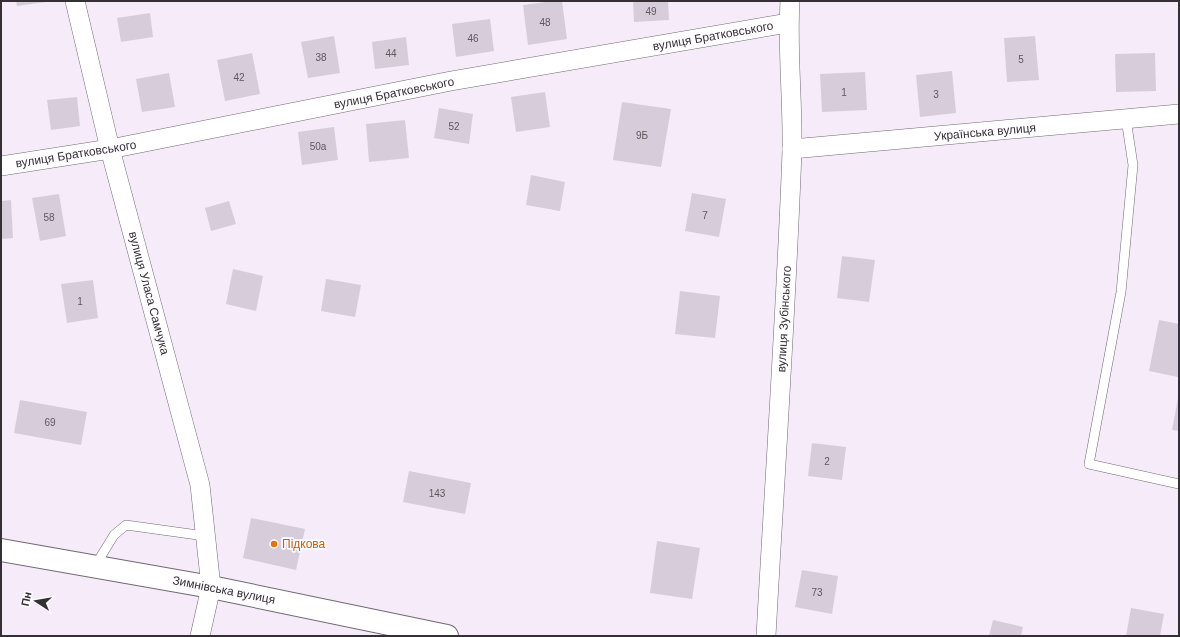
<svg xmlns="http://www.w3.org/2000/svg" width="1180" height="637" font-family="Helvetica,sans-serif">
<rect width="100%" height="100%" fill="#f6ebf9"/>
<g fill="#d7cdda">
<path d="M16,1H46V2L17,6Z"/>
<path d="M553,1H562L567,39L528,45L523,5Z"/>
<path d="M633,1H668L669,20L634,22Z"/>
<path d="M150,13L153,37L121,42L117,18Z"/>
<path d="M490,19L494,51L456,57L452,24Z"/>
<path d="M334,36L340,73L308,78L301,42Z"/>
<path d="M1035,36L1039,80L1007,82L1004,38Z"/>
<path d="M406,37L409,65L375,69L372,42Z"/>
<path d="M252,53L260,94L225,101L217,60Z"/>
<path d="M1155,53L1156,91L1116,92L1115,54Z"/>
<path d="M952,71L956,113L920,117L916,75Z"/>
<path d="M865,72L867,110L822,112L820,74Z"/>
<path d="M169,73L175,107L142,112L136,79Z"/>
<path d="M545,92L550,127L516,132L511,97Z"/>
<path d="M77,97L80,126L51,130L47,100Z"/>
<path d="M622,102L671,109L661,167L613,160Z"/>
<path d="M439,108L473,114L469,144L434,138Z"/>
<path d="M405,120L409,158L369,162L366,124Z"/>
<path d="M334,127L338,160L302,165L298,132Z"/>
<path d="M531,175L565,182L560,211L526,205Z"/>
<path d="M692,193L726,199L719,237L685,231Z"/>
<path d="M59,194L66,236L40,241L32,198Z"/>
<path d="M11,200L13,238L1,239V201Z"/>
<path d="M229,201L236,224L211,231L205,208Z"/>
<path d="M842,256L875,260L869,302L837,298Z"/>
<path d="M233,269L263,276L256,311L226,304Z"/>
<path d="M326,279L361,285L355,317L321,311Z"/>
<path d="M93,280L98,318L67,323L61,284Z"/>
<path d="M680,291L720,296L715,338L675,334Z"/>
<path d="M1159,320L1179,324L1178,377L1149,371Z"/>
<path d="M1178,398H1179V431L1172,430Z"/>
<path d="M20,400L87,412L81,445L14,433Z"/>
<path d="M812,443L846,447L842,480L808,476Z"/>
<path d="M409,471L471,483L465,514L403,502Z"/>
<path d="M251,518L305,529L296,570L243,558Z"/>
<path d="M657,541L700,548L692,599L650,593Z"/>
<path d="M802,570L838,576L832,614L795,607Z"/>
<path d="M1131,608L1164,614L1160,636H1126Z"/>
<path d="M993,620L1023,627L1021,636H989Z"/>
</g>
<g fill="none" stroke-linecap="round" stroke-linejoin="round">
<defs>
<g id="service">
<path d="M1126,119L1133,165L1121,292L1089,464L1179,484"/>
<path d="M95,566L114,535L126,525L205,536"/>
</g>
<g id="minor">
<path d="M75,1L110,149L200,485L211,587L200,636"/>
<path d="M792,149L1179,114"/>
<path d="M1,166L110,149L451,81L788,23"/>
<path d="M766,636C775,474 786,313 792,151C793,101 787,51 790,1"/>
</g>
<path id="secondary" d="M1,550L211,587L447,636"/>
</defs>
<use href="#service" stroke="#716873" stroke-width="10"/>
<use href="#minor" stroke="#716873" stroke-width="20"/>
<use href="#secondary" stroke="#716873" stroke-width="24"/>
<use href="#service" stroke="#fff" stroke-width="9"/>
<use href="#minor" stroke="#fff" stroke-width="19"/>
<use href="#secondary" stroke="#fff" stroke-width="22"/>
</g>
<circle fill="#e8710a" stroke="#fefcff" stroke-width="1.5" cx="274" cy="544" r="4"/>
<g text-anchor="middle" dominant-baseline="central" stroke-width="3.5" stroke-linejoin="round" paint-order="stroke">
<g font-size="10" fill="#5d575e">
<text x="651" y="11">49</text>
<text x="545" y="22">48</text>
<text x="473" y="38">46</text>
<text x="391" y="53">44</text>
<text x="321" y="57">38</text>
<text x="1021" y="59">5</text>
<text x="239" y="77">42</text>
<text x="844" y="92">1</text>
<text x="936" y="94">3</text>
<text x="454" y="126">52</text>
<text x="642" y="135">9Б</text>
<text x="318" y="146">50а</text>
<text x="705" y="215">7</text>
<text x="49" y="217">58</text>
<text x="80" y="301">1</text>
<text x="50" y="422">69</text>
<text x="827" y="461">2</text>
<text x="437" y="493">143</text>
<text x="817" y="592">73</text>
</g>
<g font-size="12" fill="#343035" stroke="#fefcff">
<text transform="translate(713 36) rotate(-10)">вулиця Братковського</text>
<text transform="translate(394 93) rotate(-11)">вулиця Братковського</text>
<text transform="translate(985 132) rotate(-5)">Українська вулиця</text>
<text transform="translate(76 154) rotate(-9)">вулиця Братковського</text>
<text transform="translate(149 293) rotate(75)">вулиця Уласа Самчука</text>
<text transform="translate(784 319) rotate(-87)">вулиця Зубінського</text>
<text transform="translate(224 590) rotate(11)">Зимнівська вулиця</text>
</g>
<g font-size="12" fill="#c56008" stroke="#fefcff" text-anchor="start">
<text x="282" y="544">Підкова</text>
</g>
</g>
<rect width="1180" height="637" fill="none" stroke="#343035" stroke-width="4"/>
<g transform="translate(36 601) rotate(282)" stroke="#fefcff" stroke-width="3" paint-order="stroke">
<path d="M0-3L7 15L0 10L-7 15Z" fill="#343035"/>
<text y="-6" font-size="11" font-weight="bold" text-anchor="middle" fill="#343035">Пн</text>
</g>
</svg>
